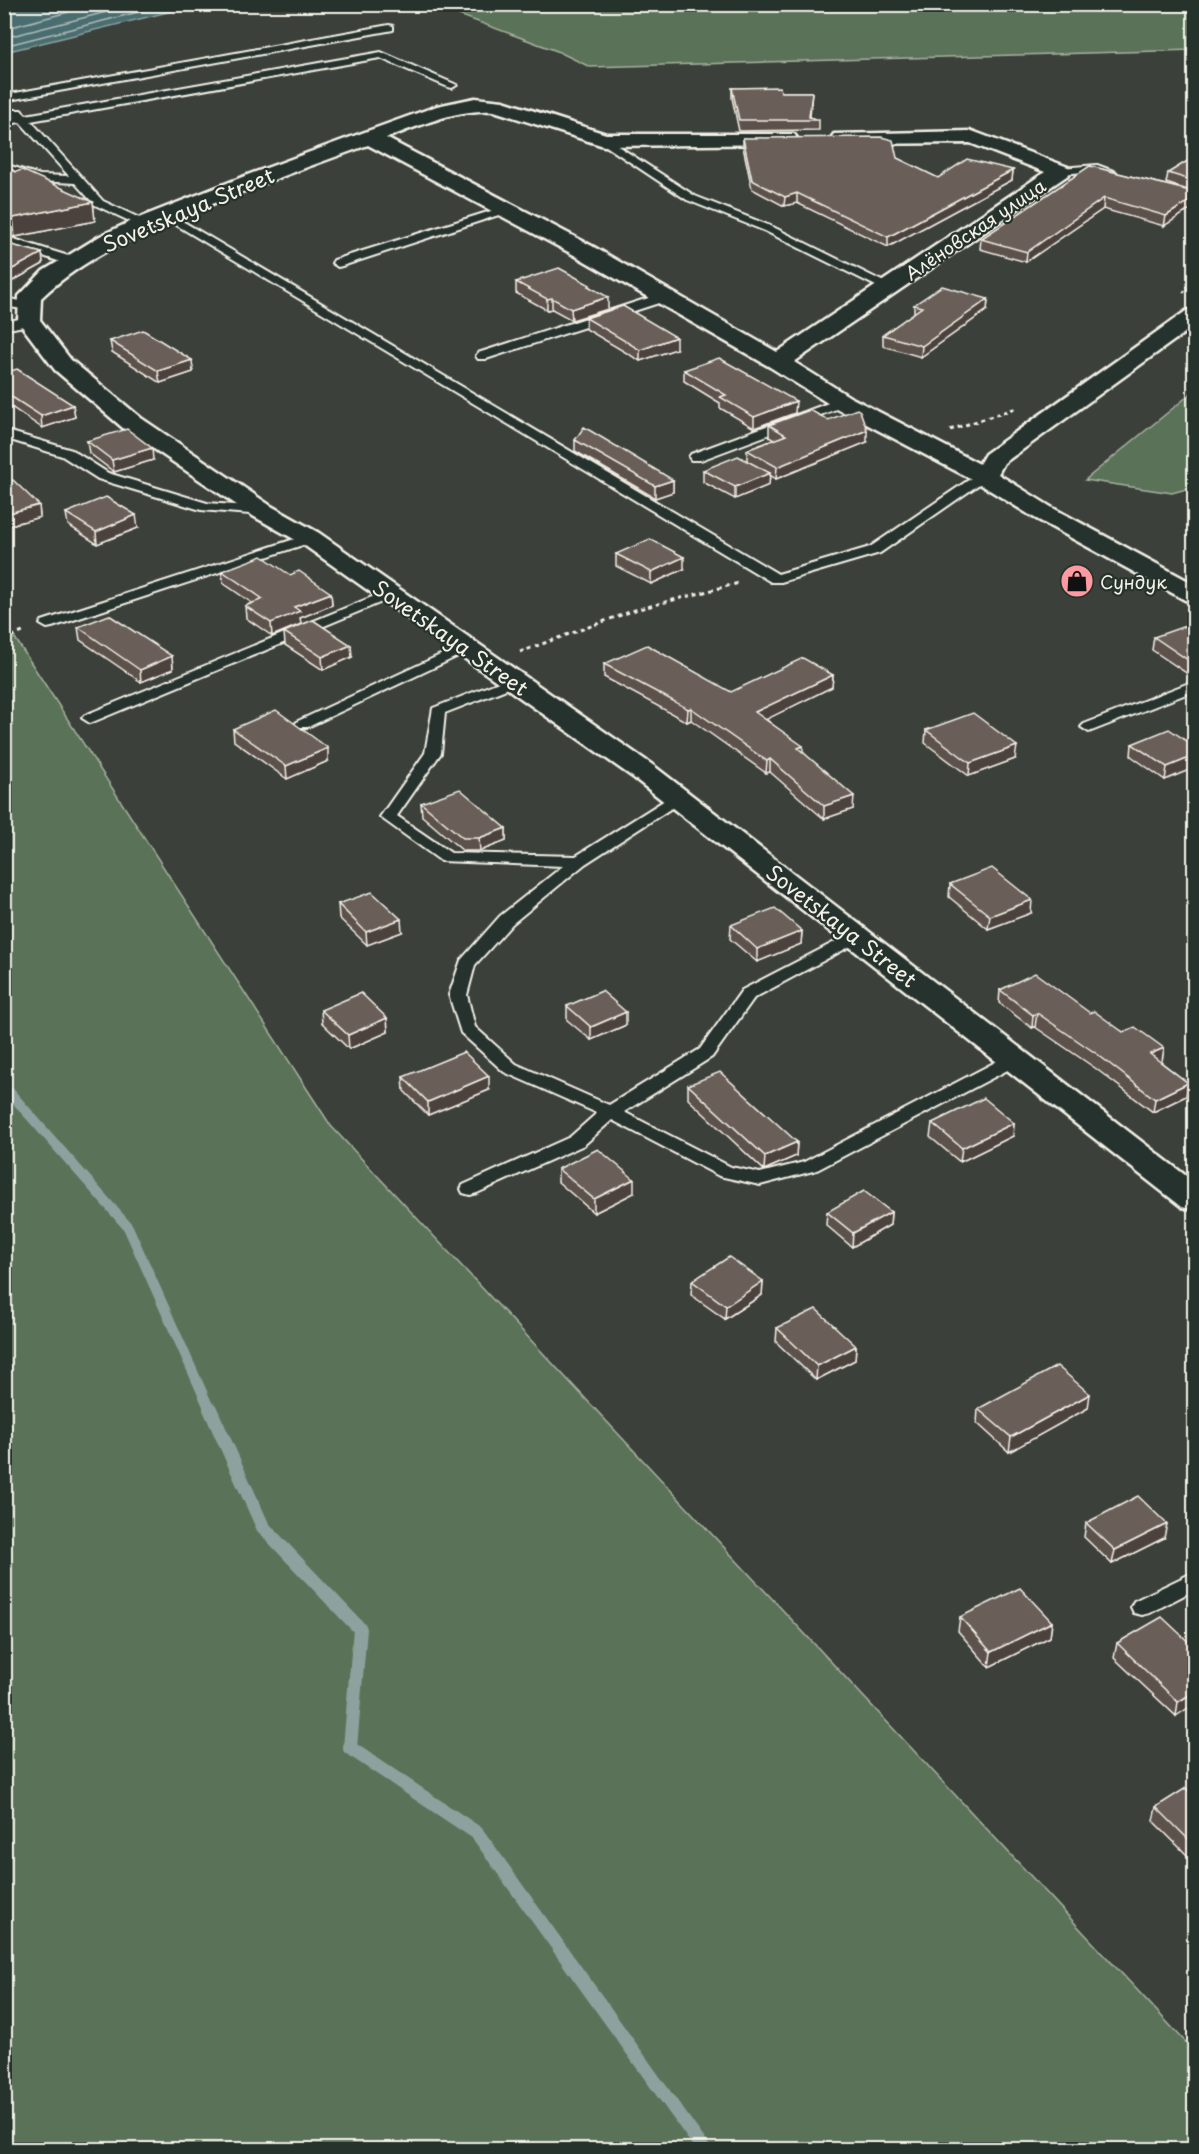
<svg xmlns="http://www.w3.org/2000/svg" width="1199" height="2154" font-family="'Playpen Sans',sans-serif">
<rect width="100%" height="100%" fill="#3b403a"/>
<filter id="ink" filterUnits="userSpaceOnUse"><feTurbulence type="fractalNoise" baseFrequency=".0167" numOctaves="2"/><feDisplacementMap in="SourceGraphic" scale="12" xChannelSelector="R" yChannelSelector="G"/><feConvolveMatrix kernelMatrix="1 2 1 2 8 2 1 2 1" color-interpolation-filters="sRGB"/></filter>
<g filter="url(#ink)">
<g fill="#5a7358" stroke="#a7b2a0" stroke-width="1.5">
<path d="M432,5H1194V50L590,67L557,51Z"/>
<path d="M1194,391V487L1172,493L1085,480Z"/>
<path d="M15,638L331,1126L1194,2051V2149H5L4,641Z"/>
</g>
<path fill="#496d6f" stroke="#8da29f" stroke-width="1.5" d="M5,4H197V5L5,52Z"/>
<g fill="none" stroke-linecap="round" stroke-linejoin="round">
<g stroke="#b0bcb8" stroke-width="1.5">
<path d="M4,29L99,4"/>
<path d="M4,38L138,4"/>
<path d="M4,46L170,4"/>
</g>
<path stroke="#8da29f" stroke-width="10" d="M4,1086L128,1227L210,1410"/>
<path stroke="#8da29f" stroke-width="14" d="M210,1409L263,1527L360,1629L350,1748L477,1833L704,2150"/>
<defs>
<g id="service">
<path d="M389,25L393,26V30L4,101V95Z"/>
<path d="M381,52L457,85L452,88L448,87L380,58L31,121L103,201L148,222V226H140L95,205L75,183L39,181L4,171V164L40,175L69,176L20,122L4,125V119L15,117L12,112L13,110H21L26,115Z"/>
<path d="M604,137L695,196L773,227L894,287L892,290H884L765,231L687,200L600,142V138Z"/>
<path d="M1097,165L1116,172L1110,175L1096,171L1061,174L1055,171L1061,168Z"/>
<path d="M507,206L513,209L511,211L342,266L338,267L332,263L334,260Z"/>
<path d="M167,212L778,574L870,547L979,473H989L991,476L880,553L781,582H771L163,217L161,215Z"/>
<path d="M4,236L78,259L80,262L78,265H70L4,243Z"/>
<path d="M664,293L668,294V300L486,359H478L476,356L478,353Z"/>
<path d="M4,298L32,303L34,306L28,310L4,306Z"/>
<path d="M29,317L35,321L33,324L4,330V322Z"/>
<path d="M842,398L847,399L848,402L847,405L701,460H691L689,457L691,454Z"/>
<path d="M4,430L72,450L108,473L207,503L262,507L269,511L262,515L201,510L98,479L62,456L4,438Z"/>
<path d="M310,534L315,535L317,538L315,541L52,627L47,628L40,624L42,621Z"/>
<path d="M389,590L394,591L396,594L394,597L95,721L90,723L82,718L85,715Z"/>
<path d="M466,643L471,644L473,647L471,650L308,727H298L295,724L298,721Z"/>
<path d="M514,676L522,681L519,684L445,713L441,753L397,816L451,853L576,856L673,795L679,793L687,798L585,864L512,924L475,965L467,995L475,1027L516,1064L609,1105L700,1049L742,990L856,931L862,932L864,936L862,940L754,998L712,1057L624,1112L731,1167L760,1173L804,1162L1009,1055H1021L1024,1059L1021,1063L817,1170L760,1185L719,1176L612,1120L584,1145L477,1193L470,1195L463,1193L461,1189L463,1185L570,1137L597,1113L504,1072L461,1033L449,995L461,960L500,916L563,866L441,861L380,817L425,753L433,708Z"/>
<path d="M1194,681V691L1094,730L1089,732L1081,727L1084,724Z"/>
<path d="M1194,1572V1590L1150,1613L1142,1615L1134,1613L1131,1607L1134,1601Z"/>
</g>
<path id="minor" d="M475,98L503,101L606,134H794L797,138L794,142L787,144L604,146L494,111C456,109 422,125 386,138L592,246L777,352L1045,172L970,143L841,144L834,142L831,138L834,134L972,131L1068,167L1071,171L1068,175L794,362L850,397L993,471L996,476L993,481L984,483L975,481L834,407L770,367L576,256L368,145C312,165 256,186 200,209C144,232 86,255 41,298L40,320L71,360L141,418L271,506L319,533L654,766L1194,1182V1210L1182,1207L634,778L301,543L253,516L123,428L55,370L18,321L19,296L43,271L100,236L136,219L250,174L362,133L437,106Z"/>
<path id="tertiary" d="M1194,309V326L1004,463L998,474L1051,507L1194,584V602L1185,600L1033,517L975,481L972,476L985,454L1186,311Z"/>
</defs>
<use href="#service" stroke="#f4f1e8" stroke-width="4"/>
<use href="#minor" stroke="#f4f1e8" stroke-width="5"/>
<use href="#tertiary" stroke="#f4f1e8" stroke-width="5"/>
<path stroke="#f4f1e8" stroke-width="2" stroke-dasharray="3 3" stroke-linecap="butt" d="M1183,293L1194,285"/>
<g stroke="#f4f1e8" stroke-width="3" stroke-dasharray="4 4" stroke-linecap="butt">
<path d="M950,430L1017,408"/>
<path d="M4,639L26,631"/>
<path d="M520,652L635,610L739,583"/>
</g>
<use href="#service" fill="#26332d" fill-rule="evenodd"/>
<use href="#minor" fill="#26332d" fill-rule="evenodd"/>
<use href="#tertiary" fill="#26332d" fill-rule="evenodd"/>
</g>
<g fill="#5c514c" stroke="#f4f1e8" stroke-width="1.5">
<path d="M732,88L781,92H812L810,117L819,120V130L739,131L732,98Z"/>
<path d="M743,138L897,158L938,178L1013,170L1012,180L888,247L797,203L784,206L752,189L743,147Z"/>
<path d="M1194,157V192L1166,183L1168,173Z"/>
<path d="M4,166L16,172L93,202L95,221L15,237L4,235Z"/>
<path d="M1090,166L1194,192L1164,226L1103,209L1026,262L980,249L981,239Z"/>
<path d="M4,243L42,253L43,264L9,283L4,282Z"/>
<path d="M516,282L590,287L608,309L572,320L552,309L547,310L516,293Z"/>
<path d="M988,299L987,310L921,357L883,346V335L914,313V305Z"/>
<path d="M586,318L676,349L640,361L586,329Z"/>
<path d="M110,341L192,360L193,372L160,383L112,352Z"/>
<path d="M684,370L795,413L754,428L720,408V403L684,381Z"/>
<path d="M4,373L73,405L75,417L42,428L4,402Z"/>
<path d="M769,425L867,442L776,479L770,475L769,485L735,499L703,482V470L747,461V450L774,440L769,437Z"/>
<path d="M575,440L673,480V492L655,498L575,451Z"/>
<path d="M87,441L153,460L114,472L89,453Z"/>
<path d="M4,482L39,505L40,517L7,526L4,524Z"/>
<path d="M66,513L138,528L97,544L68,525Z"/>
<path d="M616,554L684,569L651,584L616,566Z"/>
<path d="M222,571L290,575L331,593L332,605L300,618L301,624L272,636L246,618L245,606L252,603L223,583Z"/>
<path d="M78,627L172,656L173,669L141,682L80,640Z"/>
<path d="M284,632L352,657L323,670L285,645Z"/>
<path d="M1194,632V678L1152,650L1154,637Z"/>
<path d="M604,664L731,692L833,675L832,687L766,719L803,752L853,809L824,819L770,772L766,773L691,720L687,722L604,677Z"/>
<path d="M233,729L328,761L287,779L234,741Z"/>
<path d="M926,730L1015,759L969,776L925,743Z"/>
<path d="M1132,744L1194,746L1165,780L1131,756Z"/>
<path d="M421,803L506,828V841L480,851H463L422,816Z"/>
<path d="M950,884L1031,913L988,929L949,897Z"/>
<path d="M338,904L402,932L367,945L339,918Z"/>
<path d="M731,925L802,931L801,944L757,962L730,939Z"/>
<path d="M1000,990L1090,1013L1123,1032L1164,1048L1162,1061L1161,1062L1188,1083L1186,1096L1153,1112L1095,1068L1035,1027L1032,1028L999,1003Z"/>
<path d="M567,1006L626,1025L591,1040L567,1020Z"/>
<path d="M321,1010L387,1018L388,1032L349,1049L322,1023Z"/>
<path d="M403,1077L489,1090L428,1115L404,1091Z"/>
<path d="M688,1085L797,1142L796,1156L764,1170L688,1099Z"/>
<path d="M932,1123H1014L1013,1136L960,1162L930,1137Z"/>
<path d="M558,1169L634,1193L594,1213L558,1182Z"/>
<path d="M827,1212H891L890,1225L852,1247L826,1225Z"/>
<path d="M692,1281H763L762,1295L725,1319L691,1295Z"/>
<path d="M777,1328L856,1346L855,1360L816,1380L776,1342Z"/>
<path d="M1088,1408L1009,1452L977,1423L978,1409Z"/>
<path d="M1086,1523L1164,1538L1112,1564L1084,1537Z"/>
<path d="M960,1617L1052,1622L1050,1637L989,1667L958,1631Z"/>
<path d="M1117,1643L1194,1647L1176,1716L1114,1658Z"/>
<path d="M1194,1797V1862L1153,1821L1156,1807Z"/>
</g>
<g fill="#4b423e" stroke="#f4f1e8" stroke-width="1.5">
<path d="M1013,170L1012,180L888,247V237Z"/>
<path d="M797,193V203L784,206L785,197Z"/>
<path d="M1104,198L1103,209L1026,262L1027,252Z"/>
<path d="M1194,198V207L1164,226L1166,216Z"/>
<path d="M93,202L95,221L15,237L13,218Z"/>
<path d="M42,253L43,264L9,283L7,272Z"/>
<path d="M608,297V309L572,320L571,309Z"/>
<path d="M552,298V309L547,310V299Z"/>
<path d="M988,299L987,310L921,357L922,346Z"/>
<path d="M676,337V349L640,361V350Z"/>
<path d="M192,360L193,372L160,383L158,371Z"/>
<path d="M796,401L795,413L754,428V417Z"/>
<path d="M73,405L75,417L42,428L41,416Z"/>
<path d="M867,430V442L776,479L777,467Z"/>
<path d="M152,448L153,460L114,472L112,460Z"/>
<path d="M770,473L769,485L735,499V487Z"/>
<path d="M673,480V492L655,498V486Z"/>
<path d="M39,505L40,517L7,526L5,514Z"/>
<path d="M136,515L138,528L97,544L96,532Z"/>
<path d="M684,557V569L651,584V572Z"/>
<path d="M331,593L332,605L300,618L301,624L272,636L271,623L294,607Z"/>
<path d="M351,645L352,657L323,670L322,657Z"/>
<path d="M172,656L173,669L141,682L140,670Z"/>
<path d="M833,675L832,687L755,725V712Z"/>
<path d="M691,708V720L687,722L688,709Z"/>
<path d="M803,746V758L798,748Z"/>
<path d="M1017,746L1015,759L969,776L970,763Z"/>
<path d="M328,748V761L287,779L286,766Z"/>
<path d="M1194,756V768L1165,780L1167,767Z"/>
<path d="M770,759V772L766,773L767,761Z"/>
<path d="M854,796L853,809L824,819V806Z"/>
<path d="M506,828V841L480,851L479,838Z"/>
<path d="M1032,900L1031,913L988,929L990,916Z"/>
<path d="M401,919L402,932L367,945L366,932Z"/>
<path d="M802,931L801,944L757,962V949Z"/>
<path d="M626,1012V1025L591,1040V1027Z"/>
<path d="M1037,1013L1035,1027L1032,1028L1033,1015Z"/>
<path d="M387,1018L388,1032L349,1049L348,1035Z"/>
<path d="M1164,1048L1162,1061L1148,1067L1150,1054Z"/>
<path d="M489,1076V1090L428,1115V1102Z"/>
<path d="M1188,1083L1186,1096L1153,1112L1155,1099Z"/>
<path d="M1014,1123L1013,1136L960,1162L962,1148Z"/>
<path d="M797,1142L796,1156L764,1170L765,1156Z"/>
<path d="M634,1179V1193L594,1213V1199Z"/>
<path d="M891,1212L890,1225L852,1247L853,1233Z"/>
<path d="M763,1281L762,1295L725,1319L726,1306Z"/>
<path d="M856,1346L855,1360L816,1380L817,1366Z"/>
<path d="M1090,1394L1088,1408L1009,1452L1011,1437Z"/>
<path d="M1167,1524L1164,1538L1112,1564L1115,1550Z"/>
<path d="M1052,1622L1050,1637L989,1667L991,1652Z"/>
<path d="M1194,1692V1704L1176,1716L1178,1702Z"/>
</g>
<g fill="#6b5e58" stroke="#f4f1e8" stroke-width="1.5">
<path d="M780,87L781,92H812L809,117L819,120H739L732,88Z"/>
<path d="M881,137L893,140L897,158L938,178L967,159L1013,170L888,237L797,193L785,197L752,180L743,138Z"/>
<path d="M1194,157V181L1168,173Z"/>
<path d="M4,166L16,172L22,170L93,202L13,218L4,216Z"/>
<path d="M1090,166L1194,192V198L1166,216L1104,198L1027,252L981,239Z"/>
<path d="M4,243L42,253L7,272L4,271Z"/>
<path d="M559,268L590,285L588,286L608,297L571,309L552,298L547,299L516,282Z"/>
<path d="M942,286L988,299L922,346L883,335L922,307L914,305Z"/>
<path d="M623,306L676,337L640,350L586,318Z"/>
<path d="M143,330L192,360L158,371L110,341Z"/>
<path d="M719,358L796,401L754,417L720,397L726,395L684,370Z"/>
<path d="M17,369L73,405L41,416L4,392V373Z"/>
<path d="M857,409L860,411L867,430L777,467L747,450L786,435L769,425L810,410L828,420Z"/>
<path d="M584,427L673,480L655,486L575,440Z"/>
<path d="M127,429L152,448L112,460L87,441Z"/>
<path d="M738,456L770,473L735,487L703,470Z"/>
<path d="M13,480L39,505L5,514L4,482Z"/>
<path d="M106,497L136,515L96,532L66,513Z"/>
<path d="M650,539L684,557L651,572L616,554Z"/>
<path d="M262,556L290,575L299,571L331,593L294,607L300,611L271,623L245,606L263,599L222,571Z"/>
<path d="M109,615L172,656L140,670L78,627Z"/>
<path d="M313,620L351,645L322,657L284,632Z"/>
<path d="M1185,626L1194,632V664L1154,637Z"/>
<path d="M647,645L731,692L803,658L833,675L755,712L803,746L798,748L854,796L824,806L770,759L767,761L691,708L688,709L604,664Z"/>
<path d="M276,710L328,748L286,766L233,729Z"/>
<path d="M973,713L1017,746L970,763L926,730Z"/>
<path d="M1169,729L1194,746V756L1167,767L1132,744Z"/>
<path d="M460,789L506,828L479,838H463L421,803Z"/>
<path d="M992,868L1032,900L990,916L950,884Z"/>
<path d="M372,892L401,919L366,932L338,904Z"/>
<path d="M775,908L802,931L757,949L731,925Z"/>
<path d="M1035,973L1090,1013L1094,1011L1123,1032L1135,1027L1164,1048L1150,1054L1188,1083L1155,1099L1097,1054L1037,1013L1033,1015L1000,990Z"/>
<path d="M602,991L626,1012L591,1027L567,1006Z"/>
<path d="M361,993L387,1018L348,1035L321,1010Z"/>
<path d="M464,1052L489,1076L428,1102L403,1077Z"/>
<path d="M720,1072L797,1142L765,1156L688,1085Z"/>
<path d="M984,1098L1014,1123L962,1148L932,1123Z"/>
<path d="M598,1149L634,1179L594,1199L558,1169Z"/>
<path d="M864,1191L891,1212L853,1233L827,1212Z"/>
<path d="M729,1257L763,1281L726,1306L692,1281Z"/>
<path d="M816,1309L856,1346L817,1366L777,1328Z"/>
<path d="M1057,1366L1090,1394L1011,1437L978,1409Z"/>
<path d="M1138,1496L1167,1524L1115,1550L1086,1523Z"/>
<path d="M1020,1588L1052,1622L991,1652L960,1617Z"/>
<path d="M1162,1617L1194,1647V1692L1178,1702L1117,1643Z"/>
<path d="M1186,1788L1194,1797V1845L1156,1807Z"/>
</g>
</g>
<defs>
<symbol id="shop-disc" viewBox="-11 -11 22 22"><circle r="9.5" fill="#ff9aa2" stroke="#26332d"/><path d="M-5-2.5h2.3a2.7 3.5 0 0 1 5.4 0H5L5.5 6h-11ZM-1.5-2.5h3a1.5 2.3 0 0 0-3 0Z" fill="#111"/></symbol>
</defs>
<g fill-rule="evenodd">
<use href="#shop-disc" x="1058" y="562" width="38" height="38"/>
</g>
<g text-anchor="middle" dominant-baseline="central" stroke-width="4.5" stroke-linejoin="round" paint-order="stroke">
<g font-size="18" fill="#f4f1e8" stroke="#26332d">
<text transform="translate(975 229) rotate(-34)">Алёновская улица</text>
</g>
<g font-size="18" fill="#f4f1e8" stroke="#26332d" text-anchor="start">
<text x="1100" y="581">Сундук</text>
</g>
<g font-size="21" fill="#f4f1e8" stroke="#26332d">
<text transform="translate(188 209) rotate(-23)">Sovetskaya Street</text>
<text transform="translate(451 637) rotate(35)">Sovetskaya Street</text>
<text transform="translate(842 925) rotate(38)">Sovetskaya Street</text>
</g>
</g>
<rect width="1199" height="2154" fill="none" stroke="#26332d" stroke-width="24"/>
<rect x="12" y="12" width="1175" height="2130" fill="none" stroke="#f4f1e8" stroke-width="2" filter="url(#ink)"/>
</svg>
